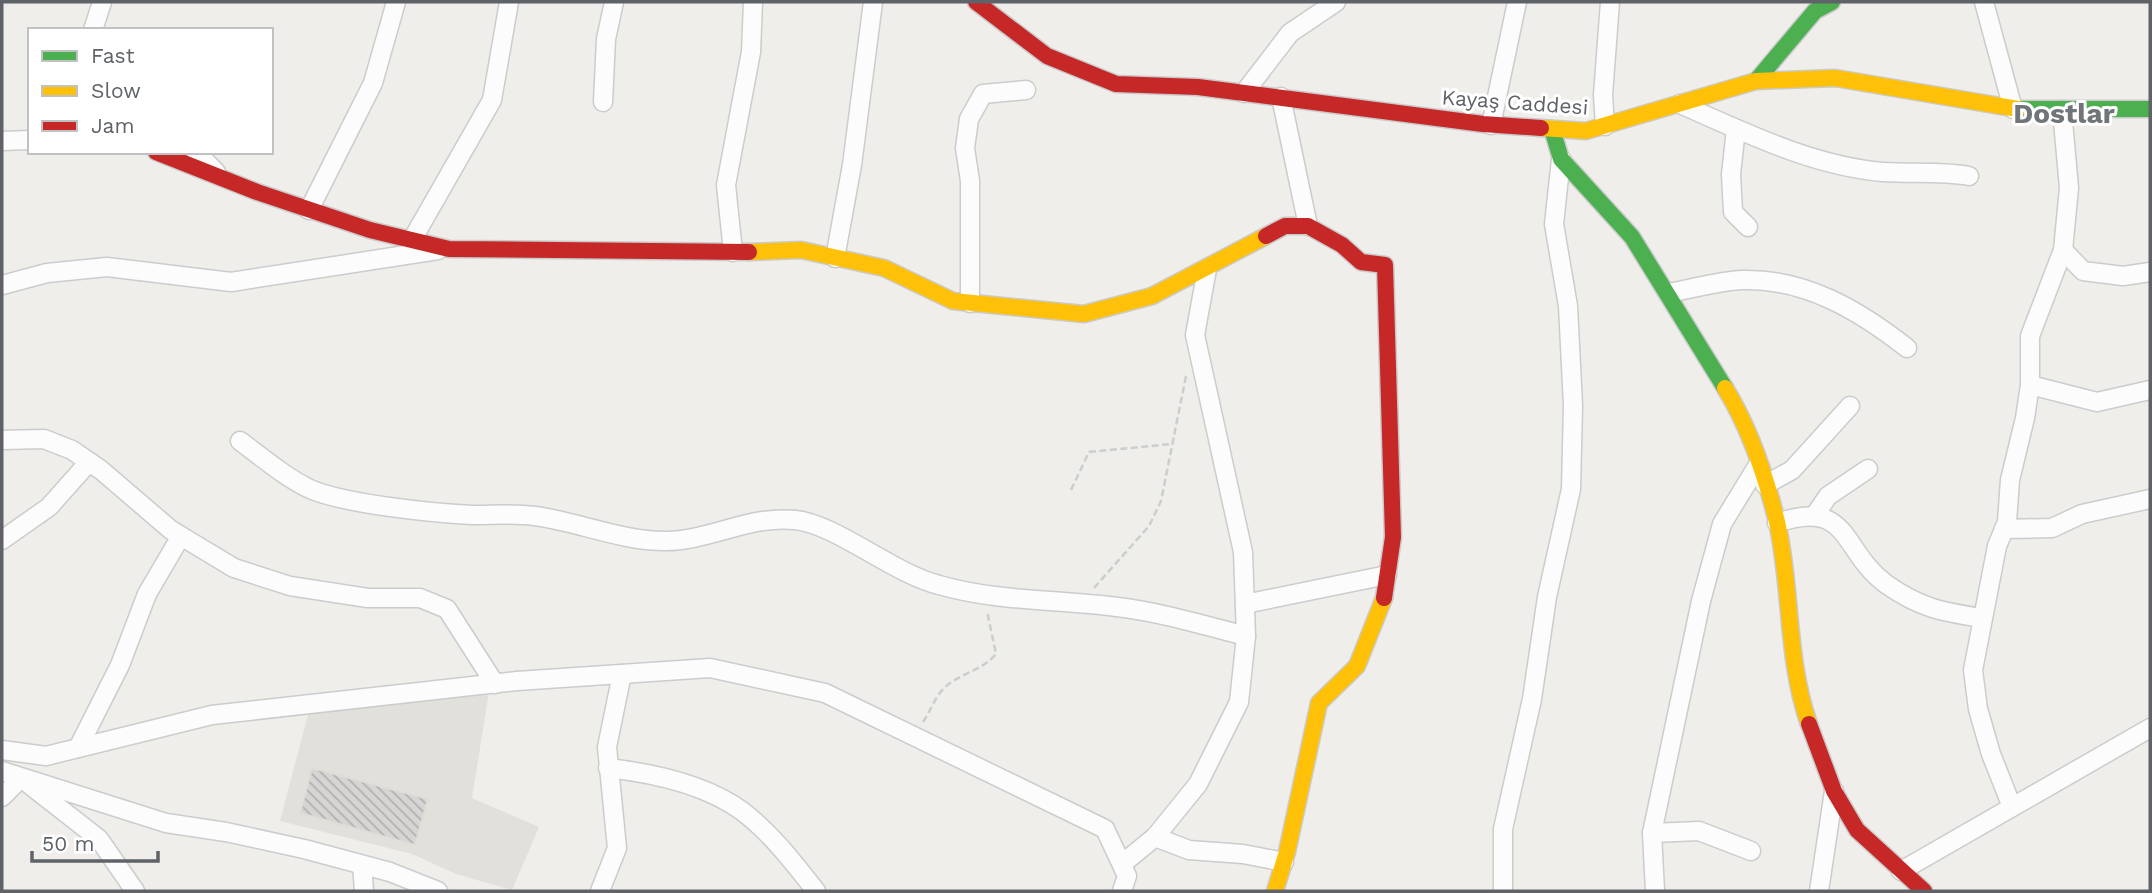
<svg xmlns="http://www.w3.org/2000/svg" width="2152" height="893" font-family="'Work Sans',sans-serif">
<defs>
<pattern id="building-back-hatch" width="6" height="6" patternUnits="userSpaceOnUse" patternTransform="scale(1.75)"><rect width="6" height="6" fill="#d6d5d3"/><path d="M-1 5l2 2M0 0l6 6M5-1l2 2" fill="none" stroke="#b1b0af"/></pattern>
</defs>
<rect width="100%" height="100%" fill="#efeeea"/>
<path fill="#e2e0da" d="M489,692L472,798L539,827L512,890L456,874L412,854L280,821L308,715L417,697Z"/>
<path fill="url(#building-back-hatch)" stroke="#deddd9" stroke-width="2" d="M312,768L428,799L415,845L300,813Z"/>
<g fill="none" stroke-linecap="round" stroke-linejoin="round">
<defs>
<g id="street">
<path d="M1984,2L2013,109"/>
<path d="M93,30L102,2"/>
<path d="M1244,93L1290,33L1336,2"/>
<path d="M1281,97L1308,226"/>
<path d="M603,102L606,39L614,2"/>
<path d="M1680,104C1744,132 1812,166 1883,172C1912,174 1940,171 1969,176"/>
<path d="M1491,125L1517,2"/>
<path d="M1605,126L1603,95L1610,2"/>
<path d="M1736,129L1731,174L1733,212L1748,227"/>
<path d="M2,141L30,140"/>
<path d="M196,152L216,172"/>
<path d="M309,210L373,83L396,2"/>
<path d="M412,240L492,100L509,2"/>
<path d="M2063,250L2083,271L2123,276L2150,272"/>
<path d="M733,252L726,185L751,52L753,2"/>
<path d="M835,258L852,165L873,2"/>
<path d="M2,285L47,273L107,267L231,282L438,250"/>
<path d="M1668,293C1692,289 1718,281 1742,280C1805,278 1860,311 1907,348"/>
<path d="M970,303V181L965,148L969,119L983,94L1026,90"/>
<path d="M2030,385L2097,402L2150,390"/>
<path d="M2,440L44,439L72,450L101,470L171,530L234,568L290,586L368,598H420L447,609L495,684"/>
<path d="M240,441C263,458 285,477 310,489C344,504 433,513 472,515C493,515 514,513 535,516C579,522 621,541 665,541C710,541 749,515 795,520C836,524 892,573 939,585C999,602 1056,599 1117,607C1160,612 1203,625 1246,636"/>
<path d="M1765,485L1792,470L1850,406"/>
<path d="M1815,515L1828,496L1868,469"/>
<path d="M1777,523C1851,498 1840,550 1886,584C1920,608 1942,612 1982,618"/>
<path d="M2004,529L2052,528L2082,514L2150,499"/>
<path d="M2,540L49,507L89,462"/>
<path d="M1245,604L1387,575"/>
<path d="M78,748L120,665L147,594L181,536"/>
<path d="M2,750L46,756L212,715L517,681L710,668L825,693L1105,829L1127,876L1122,891"/>
<path d="M608,768C652,773 705,784 742,811C771,833 794,863 816,891"/>
<path d="M2,771L166,823L226,832L304,849L390,872L438,891"/>
<path d="M2,797L21,778L99,839L135,891"/>
<path d="M2012,807L1991,754L1978,709L1973,670L1997,546L2007,522L2010,480L2025,418L2030,385V336L2063,250L2069,188L2062,110"/>
<path d="M1652,833L1699,831L1751,851"/>
<path d="M1155,837L1189,850L1243,854L1284,862"/>
<path d="M1122,864L1155,837L1198,784L1239,702L1246,636L1243,552L1195,335L1207,269"/>
<path d="M362,865L364,891"/>
<path d="M1901,871L2150,728"/>
<path d="M600,891L617,848L607,747L622,674"/>
<path d="M1503,891V829L1532,699L1547,597L1571,489L1573,405L1568,306L1554,224L1561,159"/>
<path d="M1655,891L1652,833L1701,601L1722,524L1758,465"/>
<path d="M1819,891L1834,791"/>
</g>
<g id="fast">
<path d="M1756,81L1815,11L1832,2"/>
<path d="M2018,109H2150"/>
<path d="M1552,129L1561,159L1632,237L1725,388"/>
</g>
<g id="slow">
<path d="M1541,128L1586,131L1756,81L1835,78L2018,109"/>
<path d="M749,252L801,250L884,268L953,301L1084,314L1152,296L1266,236"/>
<path d="M1725,388C1749,427 1766,477 1777,522C1792,588 1786,659 1809,724"/>
<path d="M1275,891L1287,852L1319,703L1357,666L1384,598"/>
</g>
<g id="jam">
<path d="M976,2L1047,56L1116,84L1198,87L1483,124L1541,128"/>
<path d="M156,152L257,192L370,230L449,249L749,252"/>
<path d="M1266,236L1285,226H1308L1342,245L1361,262L1385,265L1393,537L1384,598"/>
<path d="M1809,724L1834,791L1857,830L1924,891"/>
</g>
</defs>
<use href="#street" stroke="#cbcccc" stroke-width="21"/>
<use href="#fast" stroke="#cacacb" stroke-width="19"/>
<use href="#slow" stroke="#cacacb" stroke-width="19"/>
<use href="#jam" stroke="#cacacb" stroke-width="19"/>
<g stroke="#cacfcc" stroke-width="2.5" stroke-dasharray="7 3.5" stroke-linecap="butt">
<path d="M1071,490L1089,452L1171,444"/>
<path d="M1094,588L1149,526L1161,501L1186,376"/>
<path d="M923,722C930,712 935,697 944,688C960,673 982,671 996,654L987,611"/>
</g>
<use href="#street" stroke="#fdfcfc" stroke-width="18"/>
<use href="#fast" stroke="#4caf50" stroke-width="16"/>
<use href="#slow" stroke="#ffc107" stroke-width="16"/>
<use href="#jam" stroke="#c62828" stroke-width="16"/>
</g>
<g text-anchor="middle" dominant-baseline="central" stroke-width="6" stroke-linejoin="round" paint-order="stroke">
<g font-size="21" fill="#5f6368" stroke="#fff">
<text transform="translate(1515 102) rotate(4)">Kayaş Caddesi</text>
</g>
<g font-size="28" font-weight="bold" fill="#70757a" stroke="#fff">
<text x="2064" y="113">Dostlar</text>
</g>
</g>
<rect width="2152" height="893" fill="none" stroke="#5f6368" stroke-width="7"/>
<rect x="28" y="28" width="245" height="126" fill="#ffffff" stroke="#bfc1c3" stroke-width="2"/>
<rect x="42" y="51" width="35" height="10" fill="#4caf50" stroke="#bfc1c3" stroke-width="2"/>
<text x="91" y="63" font-size="21" fill="#5f6368">Fast</text>
<rect x="42" y="86" width="35" height="10" fill="#ffc107" stroke="#bfc1c3" stroke-width="2"/>
<text x="91" y="98" font-size="21" fill="#5f6368">Slow</text>
<rect x="42" y="121" width="35" height="10" fill="#c62828" stroke="#bfc1c3" stroke-width="2"/>
<text x="91" y="133" font-size="21" fill="#5f6368">Jam</text>
<path d="M32 851v10h126v-10" fill="none" stroke="#5f6368" stroke-width="3.5"/>
<text x="42" y="851" font-size="21" fill="#5f6368" stroke="#ffffff" stroke-width="5" paint-order="stroke">50 m</text>
</svg>
